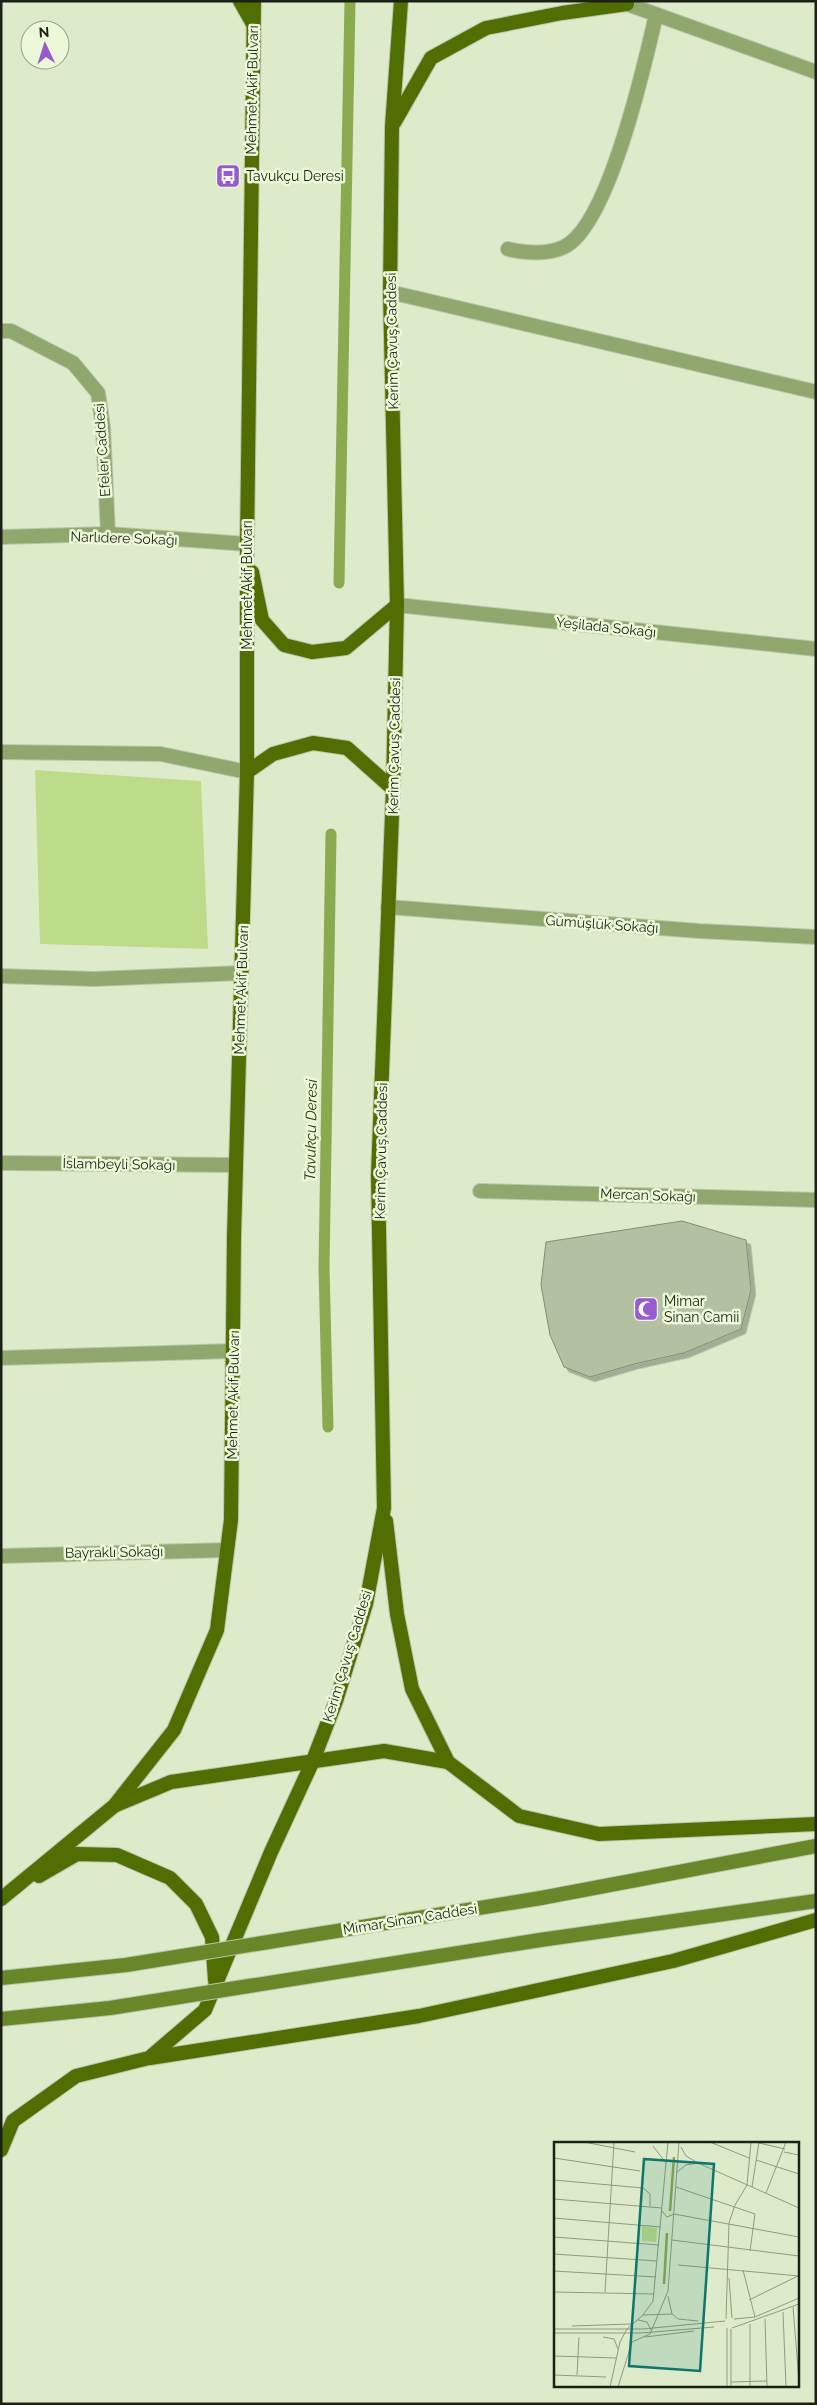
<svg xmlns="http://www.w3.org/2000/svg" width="817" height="2405" font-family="Raleway,sans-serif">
<defs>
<filter id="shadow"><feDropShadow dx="4.5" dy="4.5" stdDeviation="0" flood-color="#0004"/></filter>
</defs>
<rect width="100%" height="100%" fill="#deebcb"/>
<path fill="#bddc8a" d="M35,770L201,781L208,949L40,944Z"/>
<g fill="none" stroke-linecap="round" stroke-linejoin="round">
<g stroke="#89aa4f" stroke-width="11">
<path d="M339,583L350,1"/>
<path d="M328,1427L324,1268L331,834"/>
</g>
</g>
<path fill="#b4c0a2" stroke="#818d70" filter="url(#shadow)" d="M682,1221L746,1240L751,1290L741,1329L684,1353L634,1364L590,1377L564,1367L550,1335L541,1285L546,1242Z"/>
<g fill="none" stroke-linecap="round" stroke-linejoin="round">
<defs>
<path id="service" d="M508,249C526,253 547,255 564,247C609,225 645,63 656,15"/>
<g id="minor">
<path d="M390,292L816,392"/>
<path d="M1,331H11L73,363L98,393L103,427L108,534"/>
<path d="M1,537L108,534L247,544"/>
<path d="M397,605L816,649"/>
<path d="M1,752L161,754L247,772"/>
<path d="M388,907L699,931L816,937"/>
<path d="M1,976L94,979L241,973"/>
<path d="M1,1163L236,1165"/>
<path d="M480,1191L816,1200"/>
<path d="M1,1358L233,1351"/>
<path d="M1,1556L227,1550"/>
</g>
<path id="tertiary" d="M627,4L816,72"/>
<g id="secondary">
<path d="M541,1898L816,1846"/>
<path d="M540,1940L816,1901"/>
</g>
<g id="primary">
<path d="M240,1L253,24"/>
<path d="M394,123L431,58L486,28L562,13L627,4"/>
<path d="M252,572L262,620L284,645L312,652L346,648L397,605"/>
<path d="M247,772L273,754L313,743L347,748L393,789"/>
<path d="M386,1521L397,1614L412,1689L448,1762L519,1816L599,1834L816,1824"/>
<path d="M116,1805L171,1782L384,1751L448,1762"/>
<path d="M39,1876L77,1854L117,1855L170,1878L196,1904L212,1937L215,1980"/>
<path d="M1,1899L114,1806L174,1730L217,1630L231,1520L234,1237L247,772V544L254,1"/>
<path d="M150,2058L419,2016L673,1961L816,1920"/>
<path d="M1,2150L13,2121L76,2076L149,2058L205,2010L271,1852L312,1763L336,1701L366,1604L384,1508L378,1175L393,789L397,605L390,292L392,126L401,1"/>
</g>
</defs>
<use href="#service" stroke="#bbc6aa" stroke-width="16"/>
<use href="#minor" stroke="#bbc6aa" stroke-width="16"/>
<use href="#tertiary" stroke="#bbc6aa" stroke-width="16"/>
<use href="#secondary" stroke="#bbc6aa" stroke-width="16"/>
<use href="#primary" stroke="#bbc6aa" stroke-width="16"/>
<use href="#service" stroke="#90a76e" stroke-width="14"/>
<use href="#minor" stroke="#90a76e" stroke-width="14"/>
<use href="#tertiary" stroke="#90a76e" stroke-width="14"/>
<use href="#secondary" stroke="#688729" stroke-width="14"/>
<use href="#primary" stroke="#506e01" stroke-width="14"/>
<defs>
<g id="secondary-bridge">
<path d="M1,1978L126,1965L541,1898"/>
<path d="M1,2019L110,2008L540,1940"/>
</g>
</defs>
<use href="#secondary-bridge" stroke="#bbc6aa" stroke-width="16" stroke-linecap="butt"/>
<use href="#secondary-bridge" stroke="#688729" stroke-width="14"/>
</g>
<defs>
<symbol id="bus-square" viewBox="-11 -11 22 22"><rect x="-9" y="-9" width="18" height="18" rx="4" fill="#985ad0" stroke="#ebf9d8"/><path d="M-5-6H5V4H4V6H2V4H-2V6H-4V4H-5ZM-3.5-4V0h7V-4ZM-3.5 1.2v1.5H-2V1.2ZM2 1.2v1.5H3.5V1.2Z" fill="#fff"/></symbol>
<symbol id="mosque-square" viewBox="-11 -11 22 22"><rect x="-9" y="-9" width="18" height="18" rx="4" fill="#985ad0" stroke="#ebf9d8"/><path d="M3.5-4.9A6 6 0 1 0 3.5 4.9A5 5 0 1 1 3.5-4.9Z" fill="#fff"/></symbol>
</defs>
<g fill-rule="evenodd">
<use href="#bus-square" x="214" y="162" width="28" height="28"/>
<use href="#mosque-square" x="632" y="1295" width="28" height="28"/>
</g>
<g text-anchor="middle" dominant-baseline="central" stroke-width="5" stroke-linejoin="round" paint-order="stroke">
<g font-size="14" fill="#1c2015" stroke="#ebf9d8">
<text transform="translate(252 90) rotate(-89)">Mehmet Akif Bulvarı</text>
<text transform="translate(392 341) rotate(-91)">Kerim Çavuş Caddesi</text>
<text transform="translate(102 450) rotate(-94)">Efeler Caddesi</text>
<text transform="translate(124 538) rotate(2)">Narlıdere Sokağı</text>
<text transform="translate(247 585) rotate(-90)">Mehmet Akif Bulvarı</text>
<text transform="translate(606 627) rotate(6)">Yeşilada Sokağı</text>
<text transform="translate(394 746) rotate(-89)">Kerim Çavuş Caddesi</text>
<text transform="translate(602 924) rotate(4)">Gümüşlük Sokağı</text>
<text transform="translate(241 990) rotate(-88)">Mehmet Akif Bulvarı</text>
<text transform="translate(381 1151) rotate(-89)">Kerim Çavuş Caddesi</text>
<text transform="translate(119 1164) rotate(1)">İslambeyli Sokağı</text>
<text transform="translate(648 1195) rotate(2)">Mercan Sokağı</text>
<text transform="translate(233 1395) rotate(-89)">Mehmet Akif Bulvarı</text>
<text transform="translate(114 1552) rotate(-1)">Bayraklı Sokağı</text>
<text transform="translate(347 1656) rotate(-73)">Kerim Çavuş Caddesi</text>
<text transform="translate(410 1919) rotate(-9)">Mimar Sinan Caddesi</text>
</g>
<g font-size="14" fill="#1c2015" stroke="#ebf9d8" text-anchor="start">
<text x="246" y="176">Tavukçu Deresi</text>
<text x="664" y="1301">Mimar<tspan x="664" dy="16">Sinan Camii</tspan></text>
</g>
<g font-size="15" font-style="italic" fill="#2d3a14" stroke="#ebf9d8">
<text transform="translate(311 1130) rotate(-89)">Tavukçu Deresi</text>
</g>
</g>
<g transform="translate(554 2142)">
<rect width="245" height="245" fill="#deebcb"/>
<path d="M88,84L103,86L102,100L88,99Z" fill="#bddc8a"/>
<path fill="none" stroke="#89aa4f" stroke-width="2.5" d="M116,69L120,15M110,142L113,91"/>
<path fill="none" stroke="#909a82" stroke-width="1" d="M30,0L81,10M156,0L195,16M205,1L231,7M99,4L112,21M127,5L132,14L144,21M230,10L245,13M0,16L86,29M202,18L245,32M144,21L245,66M123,30L132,23L144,21M0,38L89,46L96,52V64M122,45L201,72L196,109M198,45L205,0M212,51L232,0M0,57L108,66M108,69L113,75L120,72M120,72L245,95M0,76L107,85M0,95L105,103M118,98L245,114M0,112L103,119M124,123L245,134M189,128L201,175M0,129L102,135M175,136L178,176M0,150L100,152M51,150L60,0M114,154L118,172L124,177L144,179M195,158L244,134M239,165L245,240M229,170L232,245M89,173L118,172M172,177L175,81L181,63L193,43L197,0M180,177L201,175L245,156M211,177L213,245M84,178L93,180L97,188M196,182V245M18,184L77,182M173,186V245M178,186L245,162M0,187H89L171,179M177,187V245M0,191H87L160,185M49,195L60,197L64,207M91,195L140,189M0,214L62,216M0,233L52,235M23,233L25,195M177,240L213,239M56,245L66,200L73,187L89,173L99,159L114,0M64,245L78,200L96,192L114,149L125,0"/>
<path fill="#0f766e" fill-opacity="0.15" stroke="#0f766e" stroke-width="2.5" d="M90,17L160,22L146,229L75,224Z"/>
<rect width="245" height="245" fill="none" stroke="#1c2015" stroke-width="2.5"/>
</g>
<rect width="817" height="2405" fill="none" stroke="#1c2015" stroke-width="5"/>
<g transform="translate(45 45) rotate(356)"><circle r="24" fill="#ebf9d8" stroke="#98a28a"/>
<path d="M0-4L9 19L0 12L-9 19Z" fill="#985ad0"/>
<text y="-8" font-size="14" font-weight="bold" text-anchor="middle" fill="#1c2015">N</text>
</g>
</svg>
